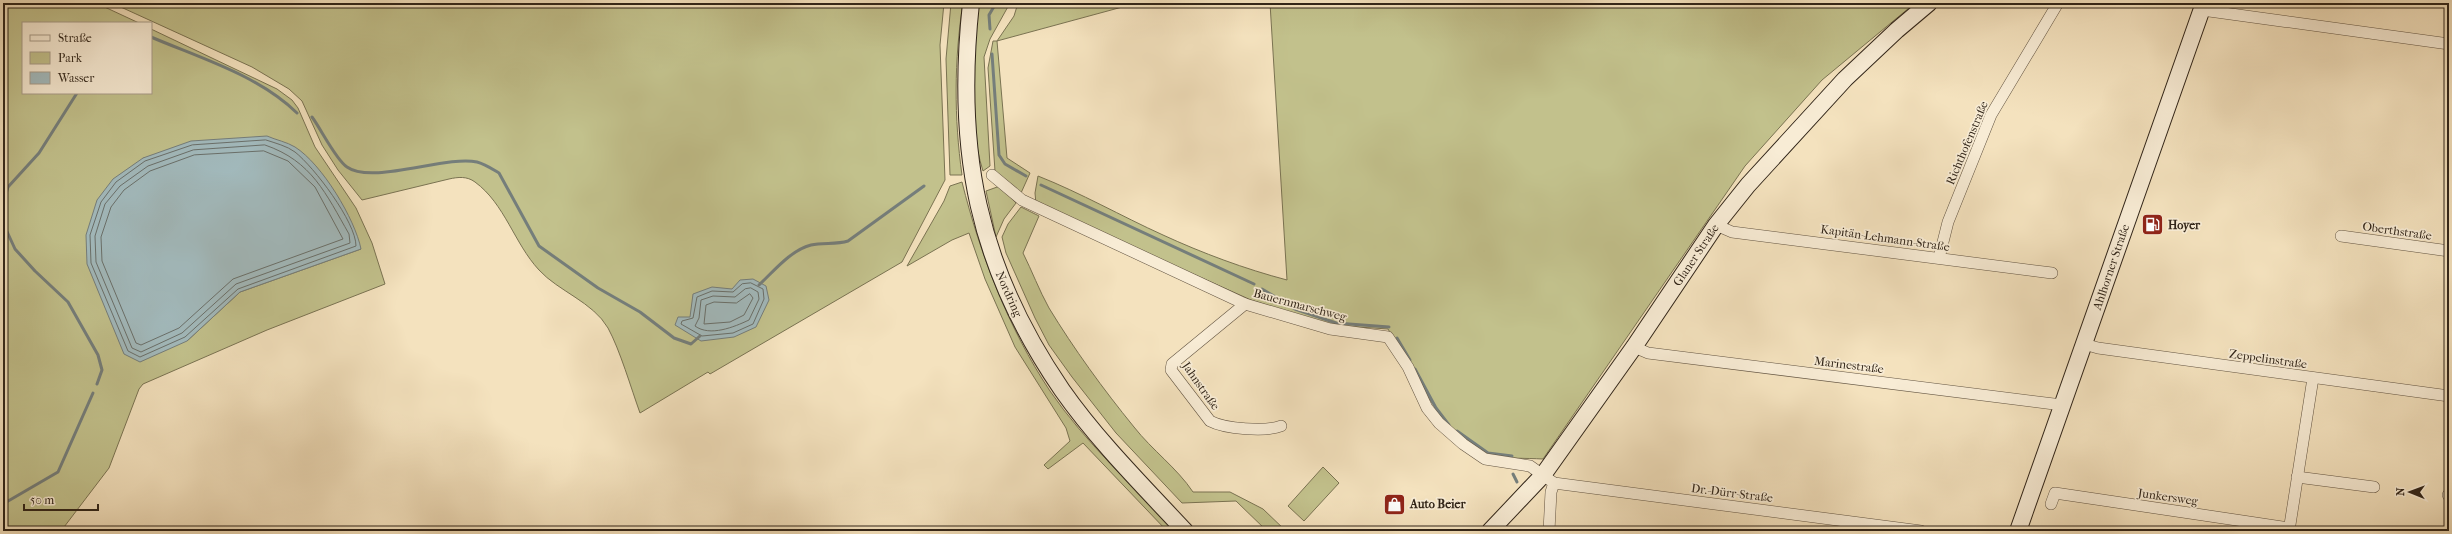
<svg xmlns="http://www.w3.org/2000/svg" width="2452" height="534" font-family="'IM FELL French Canon',serif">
<rect width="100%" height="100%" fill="#f4e2be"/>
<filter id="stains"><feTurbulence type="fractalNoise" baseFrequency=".005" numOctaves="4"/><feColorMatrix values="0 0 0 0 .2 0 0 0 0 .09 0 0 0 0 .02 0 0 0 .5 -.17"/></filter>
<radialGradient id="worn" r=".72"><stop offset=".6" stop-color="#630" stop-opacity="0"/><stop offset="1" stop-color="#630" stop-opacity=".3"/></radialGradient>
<g fill="#c2c18c" stroke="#7a7352" fill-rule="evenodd">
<path d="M3,3H96L139,23H23V93H151V29L277,89L292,100L298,108L315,147L356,208L372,243L385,284L267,330L143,384L139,389L109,468L61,531H3ZM143,158L361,249L240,292L187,341Z"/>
<path d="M112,3H944L940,45L945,180L902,262L710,374L708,372L640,413C631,388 620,350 608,328C593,302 558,291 539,270C514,243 505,204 475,182C467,176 458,177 449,179L362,200L338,170L322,145L302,101L289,89L252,67Z"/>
<path d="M951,3H963C954,60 954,118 962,175H950L946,59Z"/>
<path d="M978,3H1010L990,39L984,57L990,166L983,171C966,117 974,59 978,3Z"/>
<path d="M1018,3H1137L997,41L1007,158L1030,173L1021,193L995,171L988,68L993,41H997L1014,16Z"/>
<path d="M1270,3H1915L1822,80L1745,166L1543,459C1526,458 1506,459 1489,455C1449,447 1408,362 1388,329L1329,325L1251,300L1036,204L1035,193L1038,176C1081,193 1121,216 1163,235C1202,253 1245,269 1287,280Z"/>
<path d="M962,182C980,254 1008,328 1050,391C1085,442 1133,486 1175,531H1167L1083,443L1048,469L1044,465L1070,441L1066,428L1015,347L985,279L969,233L952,240L907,266L944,201L950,186Z"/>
<path d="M1000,186L1016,203L1004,219L996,237L986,191Z"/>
<path d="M1021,207L1039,216L1023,253C1032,271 1039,290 1049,308C1074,349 1103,389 1134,427C1152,450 1177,468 1193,492H1230L1263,509L1286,531H1267L1236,501L1182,503L1116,433L1072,377L1049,345L1035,318L1006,253L1002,237L1008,224Z"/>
<path d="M1323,467L1339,483L1304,521L1288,506Z"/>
</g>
<g fill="#a2babd" stroke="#757e7b">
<path d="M267,136C276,140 287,142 295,147C322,164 355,219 361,249L240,292L187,341L140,362L124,354L87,264L86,235L97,200L113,179L143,158L191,141Z"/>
<path d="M753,279L766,286L769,300L756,327L734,337L701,341L675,325L678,317H690L693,294L712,287L732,289L740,280Z"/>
</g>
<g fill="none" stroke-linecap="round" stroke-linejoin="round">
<g stroke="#6a706b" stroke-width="1">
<path d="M266,140C275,143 287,146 295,152C314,167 356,222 356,246L238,289L185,337L140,357L128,351L91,263L90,235L101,202L116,182L145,161L192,145Z"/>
<path d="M265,145C312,161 326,194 349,234L350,243L236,284L182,333L141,352L132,348L96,262L95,236L105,204L120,186L148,166L193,150Z"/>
<path d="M264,151L288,161L315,187L343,239L233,279L179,328L141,345L136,343L102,261L101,237L111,207L124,190L150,171L194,155Z"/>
<path d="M751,283L763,289L764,299L753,324L733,333L702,336L681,324L682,321L693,318L697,297L712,291L733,292L742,284Z"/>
<path d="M751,288L758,292L759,299L749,320C734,327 710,337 695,326L699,318L701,300L713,296L735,297L745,289Z"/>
<path d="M750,294L753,298L744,315L730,322L704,324L706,305L714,302L736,303Z"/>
</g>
<g stroke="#757e7b" stroke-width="3">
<path d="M990,29L989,15L996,3"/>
<path d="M151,37C200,58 258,75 297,113"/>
<path d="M992,54L999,155L1005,164L1026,176"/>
<path d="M312,117C321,129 336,160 347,167C372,185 446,155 477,162C485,164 492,169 499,173L539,246L598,288L640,312L674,338L691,344L700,336"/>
<path d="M1041,185L1254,284"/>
<path d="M3,203L8,187L39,153L77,93"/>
<path d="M3,209L4,225L15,249L35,271L68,302L98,355L102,370L97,384"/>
<path d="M759,285C774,271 791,250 811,245C823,242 836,245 848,241L924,186"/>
<path d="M1262,289L1295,309L1336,323L1389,327"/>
<path d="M1397,338L1410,360"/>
<path d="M1415,369L1436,408L1449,425"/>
<path d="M1457,431L1488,453L1512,456"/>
<path d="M1513,474L1517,482"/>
<path d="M3,504L58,472L93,393"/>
</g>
<defs>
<g id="street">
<path d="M2202,10L2449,44"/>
<path d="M992,175L1022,200L1245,304L1330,329L1388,337L1408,367L1427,408L1439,423L1463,444L1485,459L1530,466L1554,483L1921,531"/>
<path d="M1716,225L1732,232L2052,273"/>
<path d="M2341,236L2449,251"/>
<path d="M1939,258L1948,222L1991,115L2058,3"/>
<path d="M1245,304L1172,364L1171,370L1210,421C1225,429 1266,432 1281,426"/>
<path d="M2084,344L2098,348L2449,396"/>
<path d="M1634,347L1648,353L2062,405"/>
<path d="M2297,477L2374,487"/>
<path d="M2448,495H2449"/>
<path d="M2051,504L2055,493L2290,528"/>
<path d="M1549,531L1551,492L1554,483"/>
<path d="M2289,531L2313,378"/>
</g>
<g id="secondary">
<path d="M971,3C955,150 977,266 1062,390C1097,440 1143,486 1185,531"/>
<path d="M1490,531L1543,475L1634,347L1716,225L1748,185L1845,79L1897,30L1929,3"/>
<path d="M2018,531L2204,3"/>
</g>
</defs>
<use href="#street" stroke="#625442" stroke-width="12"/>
<use href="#secondary" stroke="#312519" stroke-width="18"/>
<use href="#street" stroke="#f8ecd5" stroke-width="11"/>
<use href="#secondary" stroke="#f8ecd5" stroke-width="16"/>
</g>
<defs>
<symbol id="fuel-square" viewBox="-11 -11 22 22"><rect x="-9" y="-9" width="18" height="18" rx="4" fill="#8f2418" stroke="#f8ecd5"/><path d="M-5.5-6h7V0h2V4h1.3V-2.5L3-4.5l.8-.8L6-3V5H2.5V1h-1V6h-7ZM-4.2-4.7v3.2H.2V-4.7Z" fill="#fff"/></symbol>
<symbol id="shop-square" viewBox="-11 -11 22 22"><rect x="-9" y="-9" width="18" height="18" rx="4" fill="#8f2418" stroke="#f8ecd5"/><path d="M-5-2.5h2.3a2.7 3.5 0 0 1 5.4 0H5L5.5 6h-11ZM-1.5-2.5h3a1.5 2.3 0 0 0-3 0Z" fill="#fff"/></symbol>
</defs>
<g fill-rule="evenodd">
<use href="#fuel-square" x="2140" y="212" width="25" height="25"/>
<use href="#shop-square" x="1382" y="492" width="25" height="25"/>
</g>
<g text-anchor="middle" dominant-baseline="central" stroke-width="3.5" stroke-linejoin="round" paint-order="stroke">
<g font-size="12" fill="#312519" stroke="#f8ecd5">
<text transform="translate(1967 143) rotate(-67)">Richthofenstraße</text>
<text transform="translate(2397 231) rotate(8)">Oberthstraße</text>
<text transform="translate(1885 238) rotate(8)">Kapitän-Lehmann-Straße</text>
<text transform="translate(1696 255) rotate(-56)">Glaner Straße</text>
<text transform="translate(2111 267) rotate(-71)">Ahlhorner Straße</text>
<text transform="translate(1009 294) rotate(66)">Nordring</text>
<text transform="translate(1300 305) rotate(15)">Bauernmarschweg</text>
<text transform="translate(2268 359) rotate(8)">Zeppelinstraße</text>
<text transform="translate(1849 365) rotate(7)">Marinestraße</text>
<text transform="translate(1201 386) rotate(55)">Jahnstraße</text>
<text transform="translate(1732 493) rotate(7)">Dr.-Dürr-Straße</text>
<text transform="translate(2168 497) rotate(8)">Junkersweg</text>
</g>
<g font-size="12" font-weight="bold" fill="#312519" stroke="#f8ecd5" text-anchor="start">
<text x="2168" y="225">Hoyer</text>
<text x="1410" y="504">Auto Beier</text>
</g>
</g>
<rect width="2452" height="534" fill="none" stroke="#f4e2be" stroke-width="16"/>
<rect x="4" y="4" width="2444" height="526" fill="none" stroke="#312519" stroke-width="2"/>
<rect x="8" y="8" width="2436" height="518" fill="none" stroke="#312519"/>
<rect x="22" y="22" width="130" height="72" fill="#f8ecd5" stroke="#a89c8a"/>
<rect x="30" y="35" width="20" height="6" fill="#f8ecd5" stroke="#a89c8a"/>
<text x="58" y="42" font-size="12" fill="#312519">Straße</text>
<rect x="30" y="52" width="20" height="12" fill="#c2c18c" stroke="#a89c8a"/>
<text x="58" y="62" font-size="12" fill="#312519">Park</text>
<rect x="30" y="72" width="20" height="12" fill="#a2babd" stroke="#a89c8a"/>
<text x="58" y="82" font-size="12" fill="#312519">Wasser</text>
<g transform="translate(2410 492) rotate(271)" stroke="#f8ecd5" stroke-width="3" paint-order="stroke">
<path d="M0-3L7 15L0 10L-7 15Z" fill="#312519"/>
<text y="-6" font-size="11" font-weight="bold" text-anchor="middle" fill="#312519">N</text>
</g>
<path d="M24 504v6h74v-6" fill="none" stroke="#312519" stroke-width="2"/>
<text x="30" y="504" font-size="12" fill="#312519" stroke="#f8ecd5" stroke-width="3" paint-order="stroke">50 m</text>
<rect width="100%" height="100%" filter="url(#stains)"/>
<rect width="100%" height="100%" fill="url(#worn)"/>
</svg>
